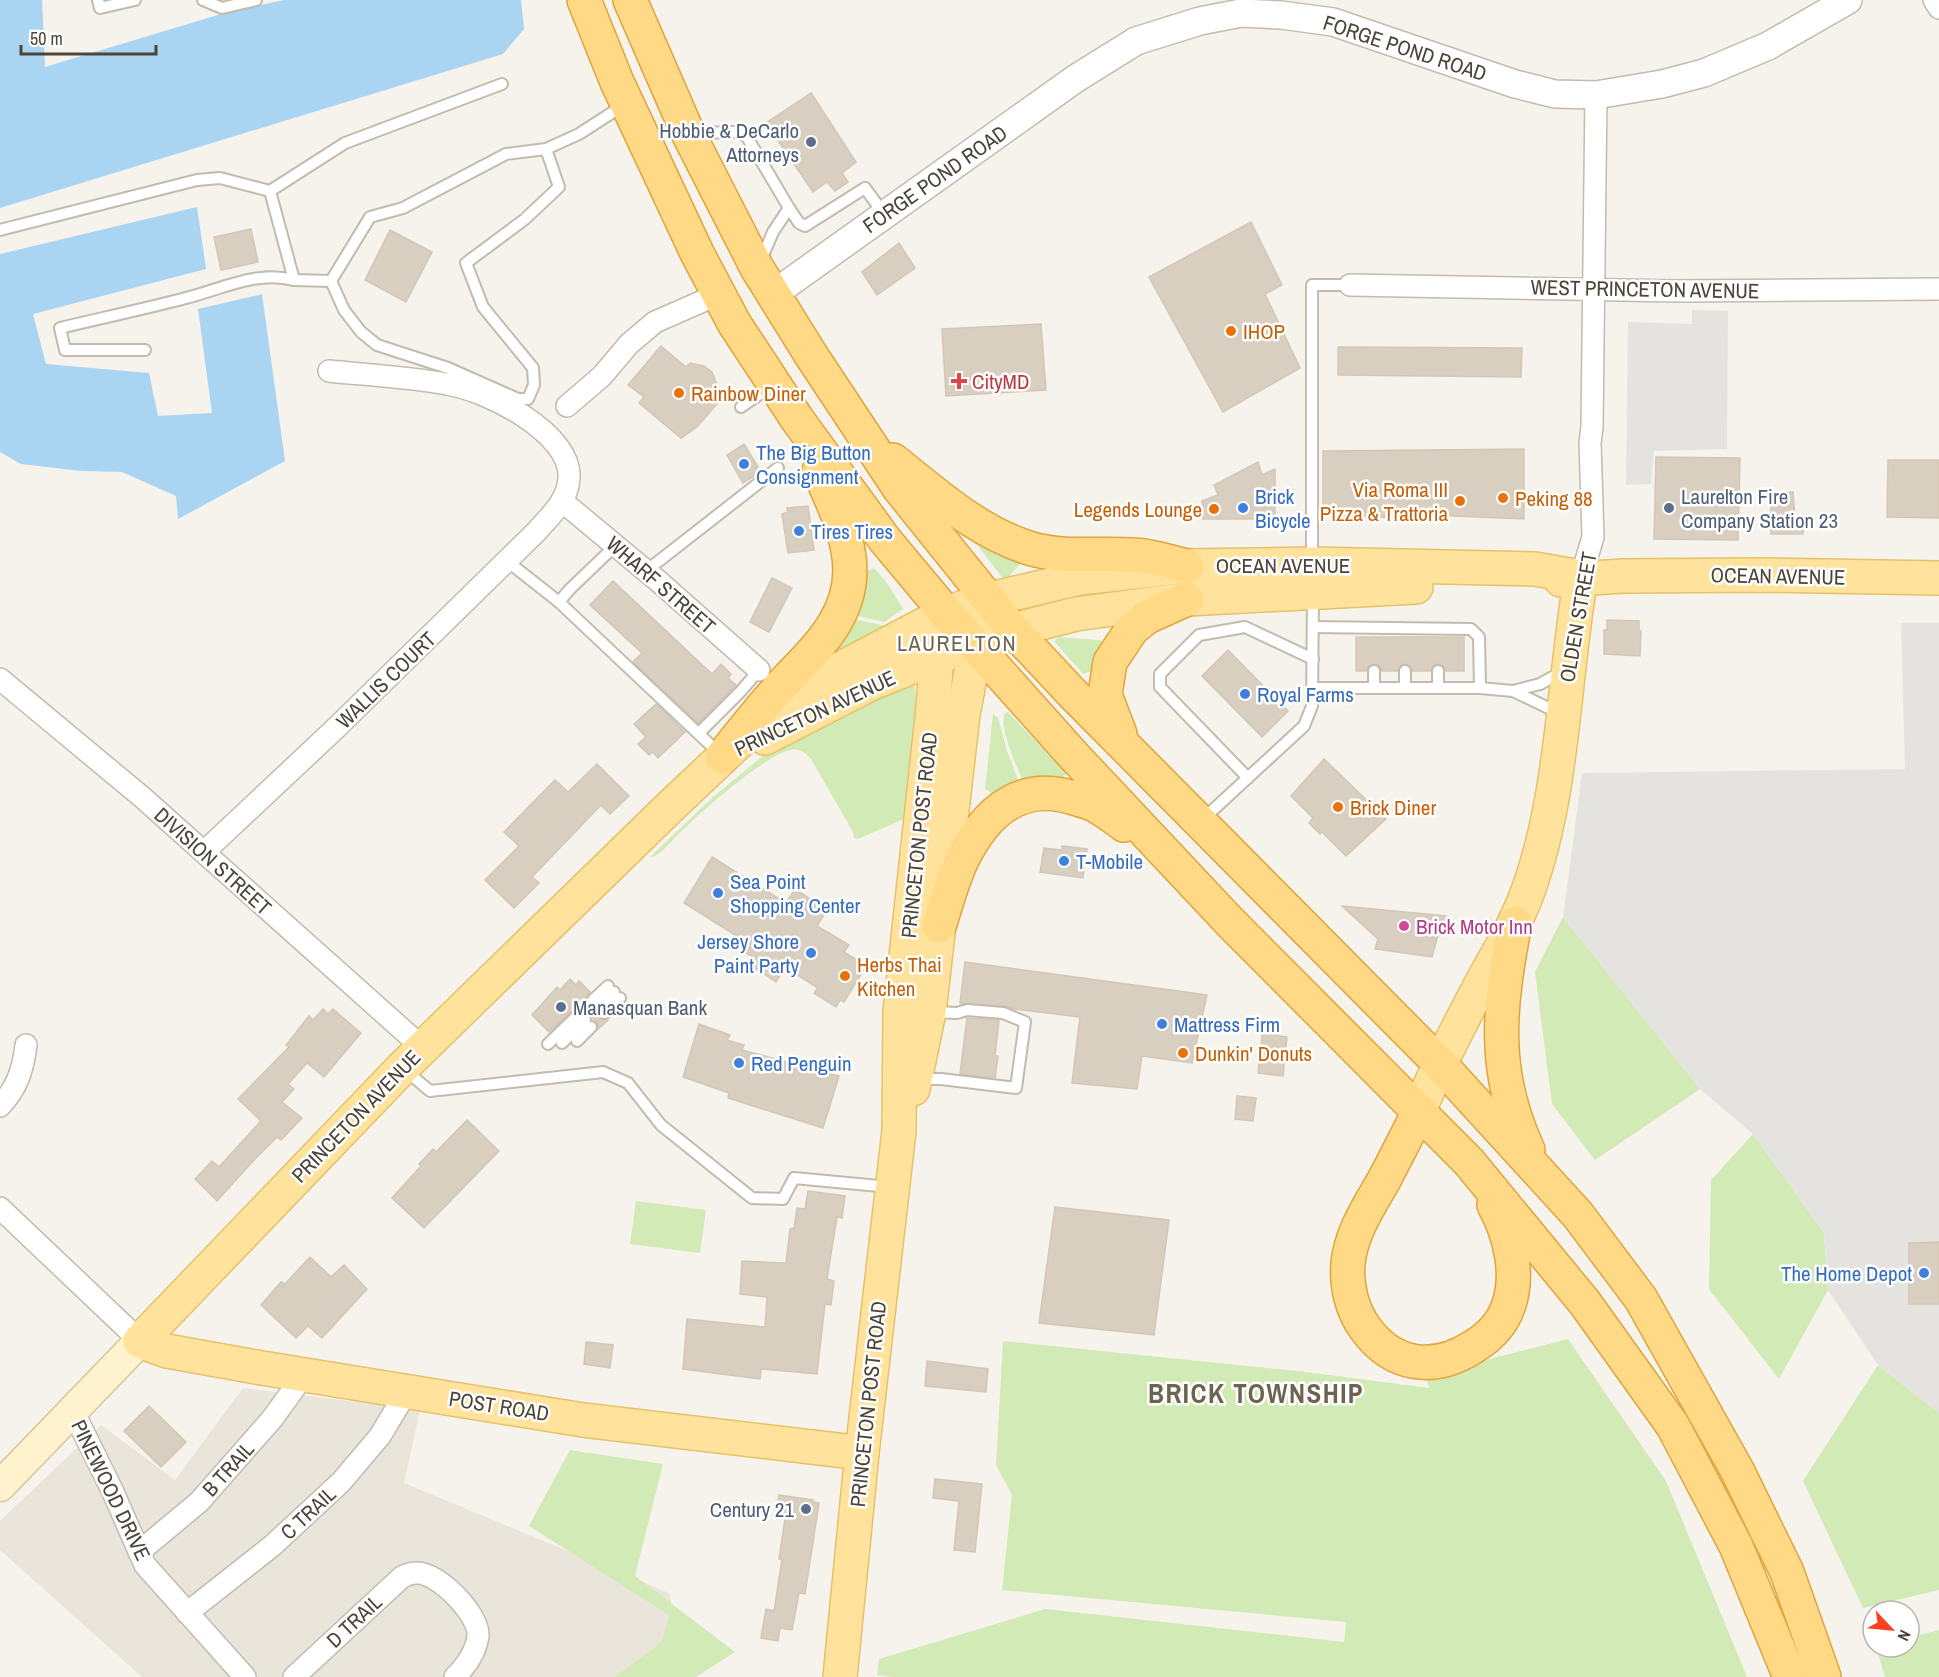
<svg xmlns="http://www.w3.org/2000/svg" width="1939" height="1677" font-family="'Archivo Narrow',sans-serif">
<rect width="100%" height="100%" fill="#f6f3ec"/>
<path fill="#eae5da" d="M243,1388L420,1410L404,1483L669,1593L682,1649L645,1677H142L0,1550V1521L101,1425L175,1480Z"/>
<g fill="#d2eab5">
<path d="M971,537L1026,557L1005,581Z"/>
<path d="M874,568L887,583L903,609L884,622L851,614L865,572Z"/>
<path d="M849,618L895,628L855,649L823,657Z"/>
<path d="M1059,637L1098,640L1107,642L1095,670L1083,674L1054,641Z"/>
<path d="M911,683L915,686L916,713L904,819L858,839L854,838L853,832L811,759C806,754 800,748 791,750C768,753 703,810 684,829C673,838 663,855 649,858L713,797L769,751L825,727L893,689Z"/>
<path d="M1008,712L1066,773L1061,783L1024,784C1018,769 998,727 1005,713Z"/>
<path d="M993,714L998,718L1007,751L1020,785L995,795L985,789Z"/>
<path d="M1563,917L1700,1089L1595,1160L1552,1104L1535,972Z"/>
<path d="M1753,1134L1824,1233L1828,1290L1779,1379L1709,1289L1711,1180Z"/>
<path d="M636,1201L706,1210L700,1253L630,1244Z"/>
<path d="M1568,1339L1666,1481L1747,1677H892L877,1675L879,1659L1045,1609L1344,1642L1346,1622L1002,1590L1012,1495L996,1465L1003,1341L1306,1372L1429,1388L1426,1375Z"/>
<path d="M1878,1365L1939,1413V1590L1863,1608L1803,1481Z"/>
<path d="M570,1450L663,1464L635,1576L735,1652L696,1677H615L662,1642L669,1615L529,1526Z"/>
<path d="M1939,1630V1677H1885L1876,1647H1909V1638Z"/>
</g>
<g fill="#e5e3e0">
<path d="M1692,310L1728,311L1727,449L1654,451L1651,484L1626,485L1628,322L1692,324Z"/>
<path d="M1901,623H1939V1413L1878,1365L1828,1290L1824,1233L1753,1134L1700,1089L1563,917L1582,773L1905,769Z"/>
</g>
<g fill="#a9d4f2">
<path d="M0,0H42L45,67L231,11L285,0H521L524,29L503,54L0,208Z"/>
<path d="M197,207L206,269L33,314L46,364L149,373L158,416L212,413L198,309L262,294L285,461L178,519L176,496L122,472L81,471L21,464L0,452V254Z"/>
</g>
<g fill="#d8cfc1" stroke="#d3c7b4" stroke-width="1.5">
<path d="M811,93L856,162L842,173L848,182L835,191L827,182L813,192L766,123Z"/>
<path d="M1251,222L1282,285L1265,294L1300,368L1223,412L1149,277Z"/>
<path d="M251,229L258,262L221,270L214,237Z"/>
<path d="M390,230L432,252L406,302L365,280Z"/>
<path d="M899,243L915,268L877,295L862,272Z"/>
<path d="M1041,324L1046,390L946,396L942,329Z"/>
<path d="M661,346L686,367L690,363L704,366L712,372L722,398L697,427L681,438L639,403L644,397L628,385Z"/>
<path d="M1338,347L1522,348L1521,377L1338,375Z"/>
<path d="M744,444L758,467L756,468L759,473L743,483L727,455Z"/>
<path d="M1524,449V519L1429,515L1417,519L1323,514V451Z"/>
<path d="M1656,457L1740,458L1738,540L1654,539Z"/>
<path d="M1888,460H1939V518L1887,517Z"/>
<path d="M1258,462L1262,475L1275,469V519H1203L1202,501L1218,495L1214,485Z"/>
<path d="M1793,492L1795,518L1804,519L1803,534H1771V493Z"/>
<path d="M808,506L814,550L788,553L782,514L788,512L787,508Z"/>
<path d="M772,578L792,588L769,632L750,622Z"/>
<path d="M613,581L712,674L721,664L731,674L728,678L736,685L698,723L633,662L642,653L590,605Z"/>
<path d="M1607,620L1639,621V630L1641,631L1640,656L1604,654V630H1607Z"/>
<path d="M1356,637H1464V671H1446L1444,667L1439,664L1434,665L1431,671H1412L1411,667L1406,664L1401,665L1398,671H1382L1378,665L1373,664L1368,667L1366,671H1356Z"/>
<path d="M1228,650L1288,711L1262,737L1202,676Z"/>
<path d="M656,704L685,732L658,758L653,752L649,755L638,744L646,737L634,724Z"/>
<path d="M1324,759L1386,819L1346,856L1322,832L1320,834L1309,823L1313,818L1291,796Z"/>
<path d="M597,764L629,796L610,814L601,805L532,877L539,883L514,908L485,880L519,846L504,832L555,780L568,792Z"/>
<path d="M1062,846L1087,849L1083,878L1040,872L1044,848L1062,850Z"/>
<path d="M712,857L786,903L795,889L827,910L817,926L849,945L844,952L866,966L844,1002L840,1000L836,1007L814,993L818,988L785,967L776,982L750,965L755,958L746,953L751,945L684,903Z"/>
<path d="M1342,906L1446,916L1444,935H1438L1432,957L1375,949L1378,939Z"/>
<path d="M965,962L1207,995L1192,1063L1142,1056L1137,1089L1072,1083L1080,1017L1014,1009L1004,1006L960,1003Z"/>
<path d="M570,979L576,985L579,981L590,992L586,998L587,1005L592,1007L600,1019L608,1020L598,1029L597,1022L580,1007L574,1009L549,1032L532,1015L557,987L560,990Z"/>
<path d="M323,1009L328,1014L333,1009L361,1033L324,1077L307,1063L288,1084L294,1089L282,1102L302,1118L281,1140L277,1137L255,1159L217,1201L195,1179L212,1161L219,1167L261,1121L238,1099L289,1047L286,1045L309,1016L313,1020Z"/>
<path d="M967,1018L999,1020L995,1056H998L995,1078L960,1074Z"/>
<path d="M699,1024L730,1035L727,1040L744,1045L742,1050L839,1076L823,1128L728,1098L729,1093L683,1077Z"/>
<path d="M1263,1028L1279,1030L1278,1036L1287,1037L1283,1076L1258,1073Z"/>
<path d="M1237,1096L1256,1098L1253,1121L1235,1119Z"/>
<path d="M467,1120L499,1151L424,1228L392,1198L421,1166L419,1164L433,1149L436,1152Z"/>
<path d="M808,1191L845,1196L842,1218L837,1217L827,1279L834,1281L831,1305L825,1304L817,1374L761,1369L760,1379L683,1369L687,1319L765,1327L767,1297L740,1294L742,1261L786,1263L790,1229L794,1228L797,1208L805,1209Z"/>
<path d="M1055,1207L1169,1220L1154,1335L1039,1323Z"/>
<path d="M1939,1242V1304H1909V1243Z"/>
<path d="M310,1257L331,1277L344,1265L367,1289L322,1338L308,1326L296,1338L261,1305L281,1282L285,1284Z"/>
<path d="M586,1342L613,1345L610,1368L584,1364Z"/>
<path d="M927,1361L988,1369L986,1392L925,1386Z"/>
<path d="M149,1406L186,1442L161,1467L124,1431Z"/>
<path d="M935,1479L982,1484L975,1552L954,1550L959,1501L933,1498Z"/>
<path d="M779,1495L813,1500V1502L819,1503L805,1594L799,1593L792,1630L780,1628L778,1641L761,1638L766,1609L774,1611L782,1559H779L785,1519L776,1517Z"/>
</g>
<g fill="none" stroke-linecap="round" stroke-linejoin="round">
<defs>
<g id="service">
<path d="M98,0L100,8L135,0"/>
<path d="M203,0L222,8L256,0"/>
<path d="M502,84L345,143L270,191L294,280L331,281L370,217L403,208L506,154L546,149L579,134L624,105"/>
<path d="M692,133L738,132L747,137L789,208L773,232L761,260"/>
<path d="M789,208L799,223L805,226L865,188L884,214"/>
<path d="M0,230L197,180L220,178L270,191"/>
<path d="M331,281L344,310L361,332L377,345L448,368L518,399H528L534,385L533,368L483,307L466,263L525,219L559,187L546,149"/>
<path d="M145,350H65L60,328C102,318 144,309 186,298C222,289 257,270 294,280"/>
<path d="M741,407L773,385"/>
<path d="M507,561L559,602L570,589L615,546"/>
<path d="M1312,561V285H1350"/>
<path d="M646,571L778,468"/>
<path d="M559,602L720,754"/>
<path d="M1313,627L1471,629L1479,637L1480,688L1513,691L1540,684L1564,671"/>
<path d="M1374,671V688"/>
<path d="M1405,671V688"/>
<path d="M1312,688H1480"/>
<path d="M1438,688V671"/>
<path d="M1513,691L1559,713"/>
<path d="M699,733L741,691L759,670"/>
<path d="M1248,778L1160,687V674L1199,635L1245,627L1313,659"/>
<path d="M1201,821L1304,726L1312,706L1313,595"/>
<path d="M593,1000L608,986"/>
<path d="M599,1007L614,992"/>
<path d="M605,1013L620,998"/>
<path d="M577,1041L591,1027"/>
<path d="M562,1043L585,1020"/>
<path d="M548,1044L579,1014"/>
<path d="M405,1070L430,1091L603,1072L628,1083L661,1125L752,1198L783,1199L794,1178L890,1187"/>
<path d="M920,1079H941L1016,1088L1025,1022L1003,1013L967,1010L957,1013L933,1012"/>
</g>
<g id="minor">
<path d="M1934,0L1939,8"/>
<path d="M1350,285L1677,291L1939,289"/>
<path d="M567,406L602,376L629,344L655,322L719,294"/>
<path d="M563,502L657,580L759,670"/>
<path d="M1581,577L1593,537L1590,443L1592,427L1596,95"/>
<path d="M0,679L142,797L423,1048"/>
<path d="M204,852L336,728L536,532C550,516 567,502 569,479C573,433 486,390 447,384C408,377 368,375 329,371"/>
<path d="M0,1106C17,1088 23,1070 26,1045"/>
<path d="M0,1208L140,1341"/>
<path d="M73,1411L113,1492L145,1565L245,1677"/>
<path d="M139,1552L199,1502L272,1419L304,1375"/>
<path d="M187,1613L272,1546L341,1482L380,1436L407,1391"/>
<path d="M294,1677L402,1577C406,1575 411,1573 416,1573C437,1571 480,1615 478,1636C476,1652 466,1666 455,1677"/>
</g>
<path id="tertiary" d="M772,295L1075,79L1136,41L1200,21L1241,13L1281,15L1333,22L1515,84L1555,94L1596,95L1662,84L1704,73L1768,46L1848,0"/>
<path id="secondary" d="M0,1486L140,1341"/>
<g id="primary">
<path d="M1561,580L1623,576L1759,575L1939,578"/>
<path d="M765,738L870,684L937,657L1013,630L1076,614L1187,599L1416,587"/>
<path d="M913,1089L929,1012L963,714L980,627"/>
<path d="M1419,1111C1437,1067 1459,1026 1481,984C1498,953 1516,924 1528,891C1564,791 1563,681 1581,577"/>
<path d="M862,1453L583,1420L262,1368L167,1351L140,1341L402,1068L672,805L761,721L834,672L946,613L986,600L1080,578L1187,566L1313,564L1535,569L1581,577"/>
<path d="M840,1677L862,1453L899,1131L900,1012L932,717L937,657L941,638"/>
</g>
<g id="trunk">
<path d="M584,0L617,82L697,253L734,323L797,419L885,540L946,613L1073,755L1229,921L1469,1162L1585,1303L1673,1426L1736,1546L1790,1677"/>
<path d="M630,0L688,133L757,268L811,355L899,488L1013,630L1073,694L1439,1063L1578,1215L1641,1299L1737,1470L1787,1572L1824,1677"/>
<path d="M893,460C936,494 978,533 1032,549C1064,558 1099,553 1133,555C1150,555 1169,562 1187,566"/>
<path d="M1120,734L1105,695L1110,662L1132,629L1147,617L1187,599"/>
<path d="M722,757C740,734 758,711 778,689C813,651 857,616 849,557C845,526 831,499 819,471"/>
<path d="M1515,923C1499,1007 1491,1070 1528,1150"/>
<path d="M939,926C948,899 955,869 970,845C994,804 1029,782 1077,799C1084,801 1092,803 1098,807C1107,812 1116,819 1124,825"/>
<path d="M1419,1111C1408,1134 1396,1157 1384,1180C1369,1206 1351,1233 1348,1263C1346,1286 1352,1310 1365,1328C1393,1367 1434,1372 1473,1347C1488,1338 1502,1324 1508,1307C1520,1275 1510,1234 1494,1205"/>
</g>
</defs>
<use href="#service" stroke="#c2bbae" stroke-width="14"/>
<use href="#minor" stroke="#c2bbae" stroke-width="24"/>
<use href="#tertiary" stroke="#c2bbae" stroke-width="30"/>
<use href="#secondary" stroke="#d6c79b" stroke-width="33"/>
<use href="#primary" stroke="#e6c16a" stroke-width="36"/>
<use href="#trunk" stroke="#e0a43c" stroke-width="36"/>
<use href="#service" stroke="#fff" stroke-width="10"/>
<use href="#minor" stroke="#fff" stroke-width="21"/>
<use href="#tertiary" stroke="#fff" stroke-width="27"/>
<use href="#secondary" stroke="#fff3cd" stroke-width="30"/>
<use href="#primary" stroke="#ffe39c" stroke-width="33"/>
<use href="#trunk" stroke="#ffd985" stroke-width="33"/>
</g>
<g fill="#5c6f8a" stroke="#fff" stroke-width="2">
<circle cx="811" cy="142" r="6"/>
<circle cx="1669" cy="508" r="6"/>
<circle cx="561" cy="1007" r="6"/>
<circle cx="806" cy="1509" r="6"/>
</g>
<g fill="#e8710a" stroke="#fff" stroke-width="2">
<circle cx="1231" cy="331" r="6"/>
<circle cx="679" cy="393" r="6"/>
<circle cx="1503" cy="498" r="6"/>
<circle cx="1460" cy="501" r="6"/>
<circle cx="1214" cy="509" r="6"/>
<circle cx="1338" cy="807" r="6"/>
<circle cx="845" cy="976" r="6"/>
<circle cx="1183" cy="1053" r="6"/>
</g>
<path fill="#e0444e" stroke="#fff" stroke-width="2" d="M956 372h6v6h6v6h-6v6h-6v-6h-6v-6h6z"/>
<g fill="#3f7fe0" stroke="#fff" stroke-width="2">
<circle cx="744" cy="464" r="6"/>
<circle cx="1243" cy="508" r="6"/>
<circle cx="799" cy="531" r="6"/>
<circle cx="1245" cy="694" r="6"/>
<circle cx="1064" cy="861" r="6"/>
<circle cx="718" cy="893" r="6"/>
<circle cx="811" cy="953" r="6"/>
<circle cx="1162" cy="1024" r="6"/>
<circle cx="739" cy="1063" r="6"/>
<circle cx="1924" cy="1273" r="6"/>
</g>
<circle fill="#d1479c" stroke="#fff" stroke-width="2" cx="1404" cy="926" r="6"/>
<g text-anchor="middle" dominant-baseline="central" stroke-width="5" stroke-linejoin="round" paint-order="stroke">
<g font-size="21" fill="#4b4439" stroke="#fff">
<text transform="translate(1405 48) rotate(18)">FORGE POND ROAD</text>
<text transform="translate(935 179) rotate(-35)">FORGE POND ROAD</text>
<text transform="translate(1645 289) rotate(1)">WEST PRINCETON AVENUE</text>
<text x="1283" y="565">OCEAN AVENUE</text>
<text transform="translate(1778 576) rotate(1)">OCEAN AVENUE</text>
<text transform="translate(661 585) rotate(41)">WHARF STREET</text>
<text transform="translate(1578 617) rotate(-80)">OLDEN STREET</text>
<text transform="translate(386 680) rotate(-44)">WALLIS COURT</text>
<text transform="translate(815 713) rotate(-25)">PRINCETON AVENUE</text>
<text transform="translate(919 835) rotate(-84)">PRINCETON POST ROAD</text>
<text transform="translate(213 861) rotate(42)">DIVISION STREET</text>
<text transform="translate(356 1116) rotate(-46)">PRINCETON AVENUE</text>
<text transform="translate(868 1404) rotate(-84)">PRINCETON POST ROAD</text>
<text transform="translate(499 1406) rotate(9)">POST ROAD</text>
<text transform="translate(228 1469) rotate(-48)">B TRAIL</text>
<text transform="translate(111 1490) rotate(64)">PINEWOOD DRIVE</text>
<text transform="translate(308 1513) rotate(-43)">C TRAIL</text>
<text transform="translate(354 1621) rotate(-43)">D TRAIL</text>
</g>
<g font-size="21" fill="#4e5e75" stroke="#fff" text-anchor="end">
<text x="799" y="130">Hobbie &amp; DeCarlo<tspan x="799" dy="24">Attorneys</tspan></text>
<text x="1681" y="496" text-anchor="start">Laurelton Fire<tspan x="1681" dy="24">Company Station 23</tspan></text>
<text x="573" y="1007" text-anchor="start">Manasquan Bank</text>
<text x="794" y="1509">Century 21</text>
</g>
<g font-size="21" fill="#c56008" stroke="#fff" text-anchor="start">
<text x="1243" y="331">IHOP</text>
<text x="691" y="393">Rainbow Diner</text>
<text x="1448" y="489" text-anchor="end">Via Roma III<tspan x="1448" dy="24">Pizza &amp; Trattoria</tspan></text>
<text x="1515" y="498">Peking 88</text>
<text x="1202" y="509" text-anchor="end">Legends Lounge</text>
<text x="1350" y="807">Brick Diner</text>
<text x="857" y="964">Herbs Thai<tspan x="857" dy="24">Kitchen</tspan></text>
<text x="1195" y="1053">Dunkin' Donuts</text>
</g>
<g font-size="21" fill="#be3a42" stroke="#fff" text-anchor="start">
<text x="972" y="381">CityMD</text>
</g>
<g font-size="21" fill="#366cbe" stroke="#fff" text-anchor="start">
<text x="756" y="452">The Big Button<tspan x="756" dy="24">Consignment</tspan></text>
<text x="1255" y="496">Brick<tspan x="1255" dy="24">Bicycle</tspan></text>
<text x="811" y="531">Tires Tires</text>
<text x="1257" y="694">Royal Farms</text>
<text x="1076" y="861">T-Mobile</text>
<text x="730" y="881">Sea Point<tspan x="730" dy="24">Shopping Center</tspan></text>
<text x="799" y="941" text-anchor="end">Jersey Shore<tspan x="799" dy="24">Paint Party</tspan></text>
<text x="1174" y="1024">Mattress Firm</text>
<text x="751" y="1063">Red Penguin</text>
<text x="1912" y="1273" text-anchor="end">The Home Depot</text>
</g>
<g font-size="21" fill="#b23c85" stroke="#fff" text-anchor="start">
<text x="1416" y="926">Brick Motor Inn</text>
</g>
<g font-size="22" letter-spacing="1.5" fill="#6e6250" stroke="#fff">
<text x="957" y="643">LAURELTON</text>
</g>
<g font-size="27" font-weight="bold" letter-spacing="1.5" fill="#6e6250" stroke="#fff">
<text x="1256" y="1393">BRICK TOWNSHIP</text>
</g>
</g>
<g transform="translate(1891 1629) rotate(116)"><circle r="28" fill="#ffffff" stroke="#b7b4b0" stroke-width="1.5"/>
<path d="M0-4.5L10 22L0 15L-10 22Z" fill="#fc3f1d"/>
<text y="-9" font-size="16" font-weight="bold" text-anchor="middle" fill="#4b4439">N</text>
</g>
<path d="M21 45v9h135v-9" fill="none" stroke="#4b4439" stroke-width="3"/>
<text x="30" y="45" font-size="18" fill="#4b4439" stroke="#ffffff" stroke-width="4.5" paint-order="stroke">50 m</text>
</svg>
